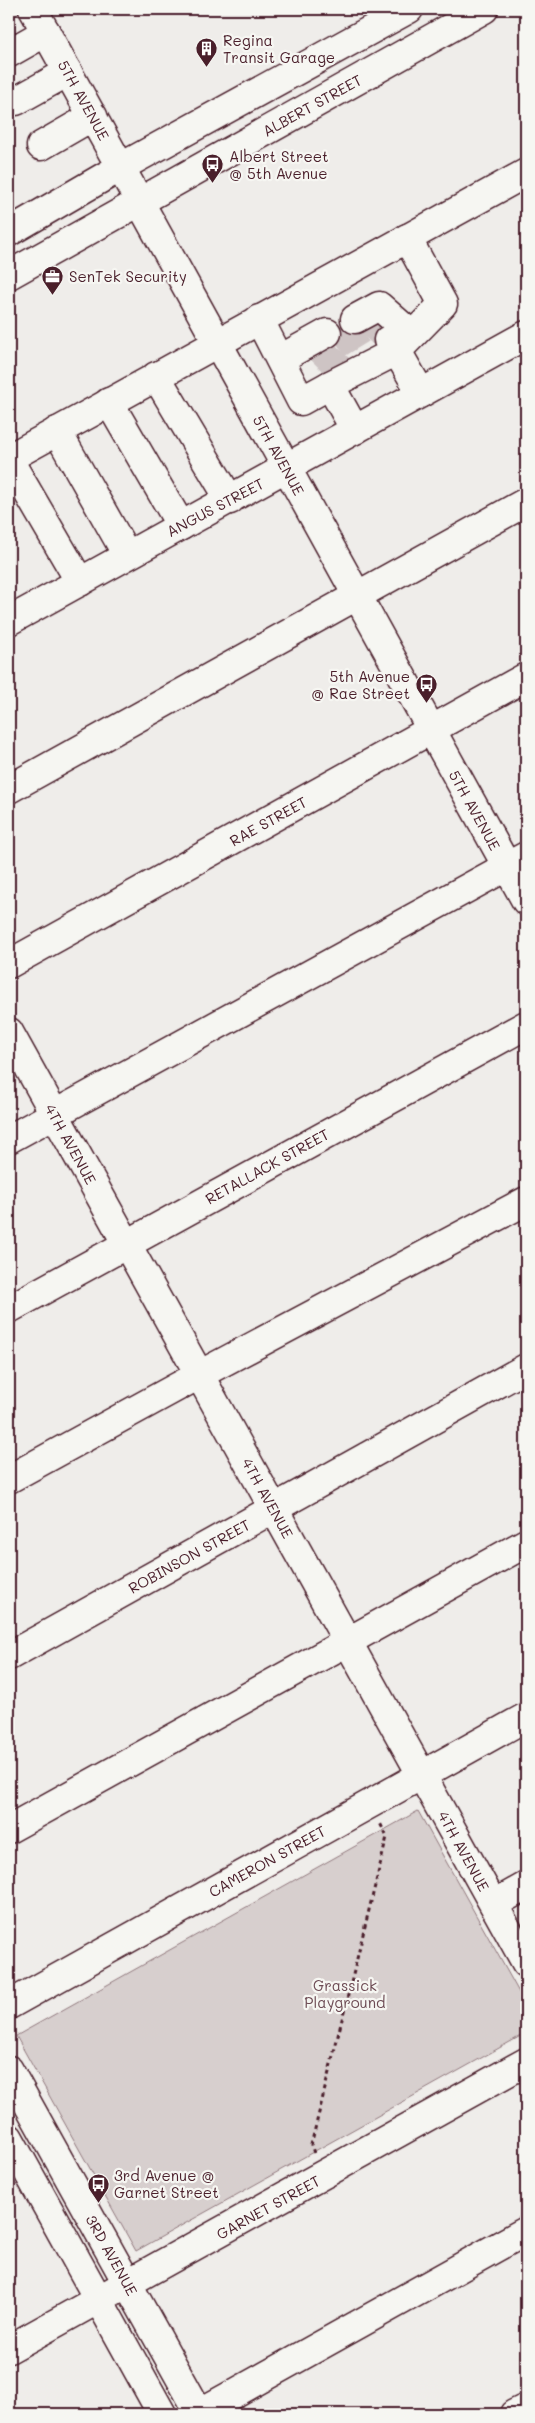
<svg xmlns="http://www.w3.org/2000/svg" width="535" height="2423" font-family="Mali,sans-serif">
<rect width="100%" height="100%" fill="#efedea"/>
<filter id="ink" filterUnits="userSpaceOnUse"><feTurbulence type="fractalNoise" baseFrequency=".02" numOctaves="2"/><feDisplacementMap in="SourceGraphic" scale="10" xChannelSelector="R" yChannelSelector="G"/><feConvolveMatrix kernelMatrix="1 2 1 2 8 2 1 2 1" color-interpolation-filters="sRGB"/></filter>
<g filter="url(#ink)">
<path fill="#d7cfce" stroke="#90777c" d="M418,1811L526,2005V2033L136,2251L16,2036Z"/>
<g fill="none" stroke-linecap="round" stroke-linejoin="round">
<g stroke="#cec4c4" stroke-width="28" stroke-dasharray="28 14" stroke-linecap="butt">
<path d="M371,323L388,340"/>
<path d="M342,325L361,356"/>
<path d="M321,350L339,368"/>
</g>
<defs>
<g id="minor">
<path d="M33,9L526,901"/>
<path d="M9,53L46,32"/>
<path d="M16,101L68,72"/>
<path d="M41,146L93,116"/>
<path d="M259,319L301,401L330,385"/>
<path d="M355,319L379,306L412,335"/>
<path d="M388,340L397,351L443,304L407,238"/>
<path d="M280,359L327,333"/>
<path d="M156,376L230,500"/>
<path d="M109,402L181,526"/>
<path d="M355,430L330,385L397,351L421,393"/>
<path d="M57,431L127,555"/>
<path d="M9,458L526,173"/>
<path d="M9,460L80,582"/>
<path d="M9,621L526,335"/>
<path d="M9,789L526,502"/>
<path d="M9,964L526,677"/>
<path d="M9,1032L526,1963"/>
<path d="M9,1139L526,856"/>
<path d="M9,1309L526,1025"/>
<path d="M9,1479L199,1375L526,1201"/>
<path d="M9,1656L526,1368"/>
<path d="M9,1829L526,1543"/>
<path d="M494,1904L526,1886"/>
<path d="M9,2005L526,1717"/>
<path d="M9,2070L200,2414"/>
<path d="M9,2138L162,2414"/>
<path d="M9,2349L526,2062"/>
<path d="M199,2413L526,2231"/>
<path d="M514,2414L526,2408"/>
</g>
<g id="major">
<path d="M9,232L121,167L409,9"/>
<path d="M9,275L484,9"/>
</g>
</defs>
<use href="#minor" stroke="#4a1f2b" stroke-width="31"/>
<use href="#major" stroke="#4a1f2b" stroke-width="31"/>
<path stroke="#4a1f2b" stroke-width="3" stroke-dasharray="4 4" stroke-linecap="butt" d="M314,2153L311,2145L387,1837L380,1823"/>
<use href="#minor" stroke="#f6f6f2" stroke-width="28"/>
<use href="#major" stroke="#f6f6f2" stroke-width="28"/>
</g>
</g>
<defs>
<symbol id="building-pin" viewBox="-11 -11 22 30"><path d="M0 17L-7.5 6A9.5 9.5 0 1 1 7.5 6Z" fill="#4a1f2b" stroke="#f6f6f2"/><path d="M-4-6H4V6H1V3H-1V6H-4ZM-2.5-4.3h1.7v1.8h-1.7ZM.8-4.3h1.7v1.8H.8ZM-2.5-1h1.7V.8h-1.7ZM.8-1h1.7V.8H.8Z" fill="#fff"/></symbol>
<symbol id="bus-pin" viewBox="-11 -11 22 30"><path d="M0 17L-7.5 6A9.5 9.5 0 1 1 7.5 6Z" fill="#4a1f2b" stroke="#f6f6f2"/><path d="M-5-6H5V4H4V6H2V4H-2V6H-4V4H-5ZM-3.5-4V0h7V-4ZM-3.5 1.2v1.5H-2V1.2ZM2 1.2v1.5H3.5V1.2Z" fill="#fff"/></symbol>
<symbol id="office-pin" viewBox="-11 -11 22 30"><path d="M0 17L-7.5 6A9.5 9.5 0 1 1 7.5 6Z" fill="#4a1f2b" stroke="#f6f6f2"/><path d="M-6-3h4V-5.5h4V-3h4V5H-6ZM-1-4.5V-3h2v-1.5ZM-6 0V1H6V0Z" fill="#fff"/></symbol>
</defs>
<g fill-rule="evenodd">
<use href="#building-pin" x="194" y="36" width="25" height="34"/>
<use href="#bus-pin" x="200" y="152" width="25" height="34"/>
<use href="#office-pin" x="40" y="264" width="25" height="34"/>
<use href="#bus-pin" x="414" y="672" width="25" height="34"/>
<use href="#bus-pin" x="86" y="2172" width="25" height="34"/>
</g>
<g text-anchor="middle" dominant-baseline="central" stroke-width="4.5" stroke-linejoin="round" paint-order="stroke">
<g font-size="15" fill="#4a1f2b" stroke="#f6f6f2" text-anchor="start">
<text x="223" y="40">Regina<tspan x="223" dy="17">Transit Garage</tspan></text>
<text x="229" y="156">Albert Street<tspan x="229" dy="17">@ 5th Avenue</tspan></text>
<text x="69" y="276">SenTek Security</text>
<text x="410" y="676" text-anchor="end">5th Avenue<tspan x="410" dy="17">@ Rae Street</tspan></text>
<text x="114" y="2175">3rd Avenue @<tspan x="114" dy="17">Garnet Street</tspan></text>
</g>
<g font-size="15" fill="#4a1f2b" stroke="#f6f6f2">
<text transform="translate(84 100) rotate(61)">5TH AVENUE</text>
<text transform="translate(312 105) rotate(-29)">ALBERT STREET</text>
<text transform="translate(279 455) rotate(61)">5TH AVENUE</text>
<text transform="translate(215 507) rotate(-28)">ANGUS STREET</text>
<text transform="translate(475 810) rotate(61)">5TH AVENUE</text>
<text transform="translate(268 821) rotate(-29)">RAE STREET</text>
<text transform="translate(71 1144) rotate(61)">4TH AVENUE</text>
<text transform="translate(267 1166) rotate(-29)">RETALLACK STREET</text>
<text transform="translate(268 1498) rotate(61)">4TH AVENUE</text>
<text transform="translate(189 1556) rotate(-29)">ROBINSON STREET</text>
<text transform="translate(464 1851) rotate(61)">4TH AVENUE</text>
<text transform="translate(267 1861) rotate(-29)">CAMERON STREET</text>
<text transform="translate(268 2207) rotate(-29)">GARNET STREET</text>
<text transform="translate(112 2255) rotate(61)">3RD AVENUE</text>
</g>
<g font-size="15" fill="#6d4b54" stroke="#f6f6f2">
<text x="345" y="1985">Grassick<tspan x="345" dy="17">Playground</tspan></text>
</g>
</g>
<rect width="535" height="2423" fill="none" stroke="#f6f6f2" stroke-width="30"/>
<rect x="15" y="15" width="505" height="2393" fill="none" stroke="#4a1f2b" stroke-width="2" filter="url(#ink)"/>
</svg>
